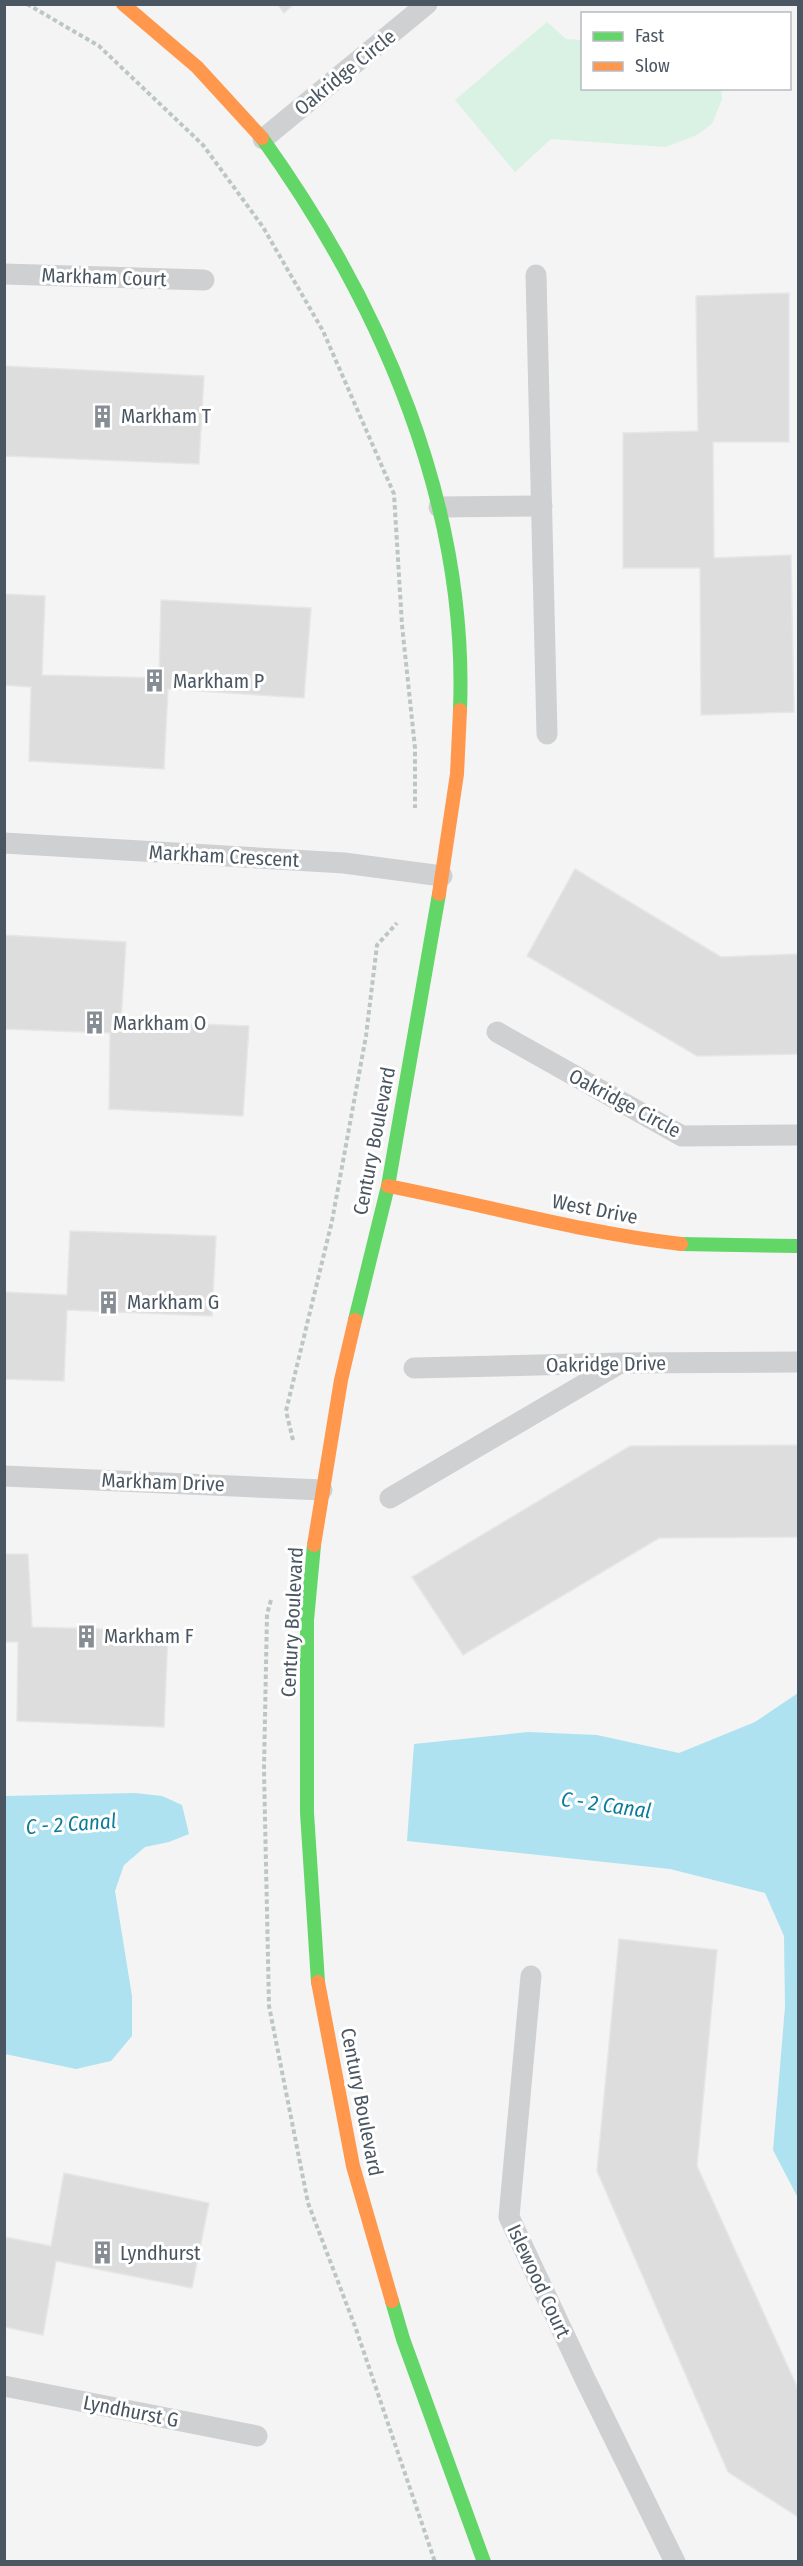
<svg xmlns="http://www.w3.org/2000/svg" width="803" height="2566" font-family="'Fira Sans Condensed',sans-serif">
<rect width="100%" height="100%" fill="#f4f4f4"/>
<path fill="#d9f2e3" d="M547,22L566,39L582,40V88L721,89L722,99L712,124L695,136L665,147L551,139L515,172L455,100Z"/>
<g fill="#aee2f0">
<path d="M798,1693V2198L773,2150L785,2007L784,1936L765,1893L670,1869L407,1841L414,1744L528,1732L597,1735L679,1753L755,1722Z"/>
<path d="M135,1793L162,1796L182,1805L189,1834L169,1842L145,1847L124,1865L115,1891L132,1996V2036L111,2061L76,2069L5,2054V1796Z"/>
</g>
<g fill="#ddddde" stroke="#e5e6e7" stroke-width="1.5">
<path d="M277,4H294L284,13Z"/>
<path d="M789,293V442H713L714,558L791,555L794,712L701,715L700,568H623V433L698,431L696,296Z"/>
<path d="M4,366L204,376L199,464L4,456Z"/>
<path d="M4,594L45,596L42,675L159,678L161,600L311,608L304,698L168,689L164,769L29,761L31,687L4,685Z"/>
<path d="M575,869L721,957L798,954V1054L697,1056L527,956Z"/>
<path d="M4,935L126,942L121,1021L249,1026L243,1116L109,1109L110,1033L4,1029Z"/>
<path d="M70,1231L216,1236L212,1316L67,1310L64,1381L4,1379V1292L67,1295Z"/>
<path d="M798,1445V1537L659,1538L463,1655L412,1577L630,1446Z"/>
<path d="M4,1554H28L32,1627L168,1631L164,1727L17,1721L18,1642H4Z"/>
<path d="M619,1939L717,1950L697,2166L798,2389V2517L728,2472L597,2171Z"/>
<path d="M64,2173L209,2203L192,2288L56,2261L43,2335L4,2327V2237L51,2246Z"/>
</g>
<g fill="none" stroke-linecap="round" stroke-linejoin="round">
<g stroke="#bcc7c4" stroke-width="4" stroke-dasharray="4.5 3" stroke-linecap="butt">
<path d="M27,4L99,46L203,145L263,227L323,331L394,494L402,625L415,748V808"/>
<path d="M293,1440L286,1411L332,1221L366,1036L377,945L397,923"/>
<path d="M271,1600L267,1614L264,1770L269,2006L308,2203L356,2329L435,2562"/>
</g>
<g stroke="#ced0d2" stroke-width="21">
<path d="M263,139L427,4"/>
<path d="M4,274L204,280"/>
<path d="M536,275L547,734"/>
<path d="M439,507L542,506"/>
<path d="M4,843L344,863L442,876"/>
<path d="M497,1032L682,1136L798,1135"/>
<path d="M414,1368L620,1363L798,1362"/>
<path d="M4,1476L322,1490"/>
<path d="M390,1498L617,1365"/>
<path d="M531,1976L509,2217L585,2379L675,2562"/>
<path d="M4,2386L257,2436"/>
</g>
<g stroke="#63d668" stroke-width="14">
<path d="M262,138C381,304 468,503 460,710"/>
<path d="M681,1244L798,1246"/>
<path d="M355,1320L388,1186L439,894"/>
<path d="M314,1545L307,1620V1813L318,1982"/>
<path d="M392,2301L403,2339L484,2562"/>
</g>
<g stroke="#ff974d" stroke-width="14">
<path d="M123,4L197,67L262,138"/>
<path d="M439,894L457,774L460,710"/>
<path d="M388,1186C486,1205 582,1233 681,1244"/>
<path d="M314,1545L341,1380L355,1320"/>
<path d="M318,1982L353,2166L392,2301"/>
</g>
</g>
<defs>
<symbol id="building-bare" viewBox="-9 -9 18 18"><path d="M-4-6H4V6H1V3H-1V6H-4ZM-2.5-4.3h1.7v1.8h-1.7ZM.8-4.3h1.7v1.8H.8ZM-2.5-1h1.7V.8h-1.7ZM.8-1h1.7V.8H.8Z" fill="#868d94" stroke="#fff" stroke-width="2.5" paint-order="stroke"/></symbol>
</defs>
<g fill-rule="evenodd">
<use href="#building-bare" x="86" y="400" width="33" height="33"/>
<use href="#building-bare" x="138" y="664" width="33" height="33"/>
<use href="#building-bare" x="78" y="1006" width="33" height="33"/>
<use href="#building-bare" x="92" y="1286" width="33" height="33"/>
<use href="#building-bare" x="70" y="1620" width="33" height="33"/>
<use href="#building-bare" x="86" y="2236" width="33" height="33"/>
</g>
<g text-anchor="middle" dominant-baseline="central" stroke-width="6" stroke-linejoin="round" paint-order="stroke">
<g font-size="20" fill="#4a5661" stroke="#fff">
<text transform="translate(345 72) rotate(-39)">Oakridge Circle</text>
<text transform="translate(104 277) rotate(2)">Markham Court</text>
<text transform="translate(224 856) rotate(3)">Markham Crescent</text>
<text transform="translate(625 1103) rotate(28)">Oakridge Circle</text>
<text transform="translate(374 1141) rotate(-79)">Century Boulevard</text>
<text transform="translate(595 1209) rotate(11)">West Drive</text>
<text transform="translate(606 1364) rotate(-1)">Oakridge Drive</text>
<text transform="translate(163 1482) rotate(2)">Markham Drive</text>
<text transform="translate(292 1622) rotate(-87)">Century Boulevard</text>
<text transform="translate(362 2102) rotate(79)">Century Boulevard</text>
<text transform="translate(539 2281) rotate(65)">Islewood Court</text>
<text transform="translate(131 2411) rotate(11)">Lyndhurst G</text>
</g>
<g font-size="20" fill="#4a5661" stroke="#fff" text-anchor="start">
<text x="121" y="416">Markham T</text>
<text x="173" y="681">Markham P</text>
<text x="113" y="1023">Markham O</text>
<text x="127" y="1302">Markham G</text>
<text x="104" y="1636">Markham F</text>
<text x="120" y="2253">Lyndhurst</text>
</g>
<g font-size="21" font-style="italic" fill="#0c7c9b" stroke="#fff">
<text transform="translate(606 1805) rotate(8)">C - 2 Canal</text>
<text transform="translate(71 1824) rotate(-4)">C - 2 Canal</text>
</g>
</g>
<rect width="803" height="2566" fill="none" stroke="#4a5661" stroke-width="12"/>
<rect x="581" y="12" width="210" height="78" fill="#ffffff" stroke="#b7bbc0" stroke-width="1.5"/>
<rect x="593" y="32" width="30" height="9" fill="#63d668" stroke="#b7bbc0" stroke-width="1.5"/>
<text x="635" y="42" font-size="18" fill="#4a5661">Fast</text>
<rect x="593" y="62" width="30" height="9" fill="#ff974d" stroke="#b7bbc0" stroke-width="1.5"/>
<text x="635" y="72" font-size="18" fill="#4a5661">Slow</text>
</svg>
